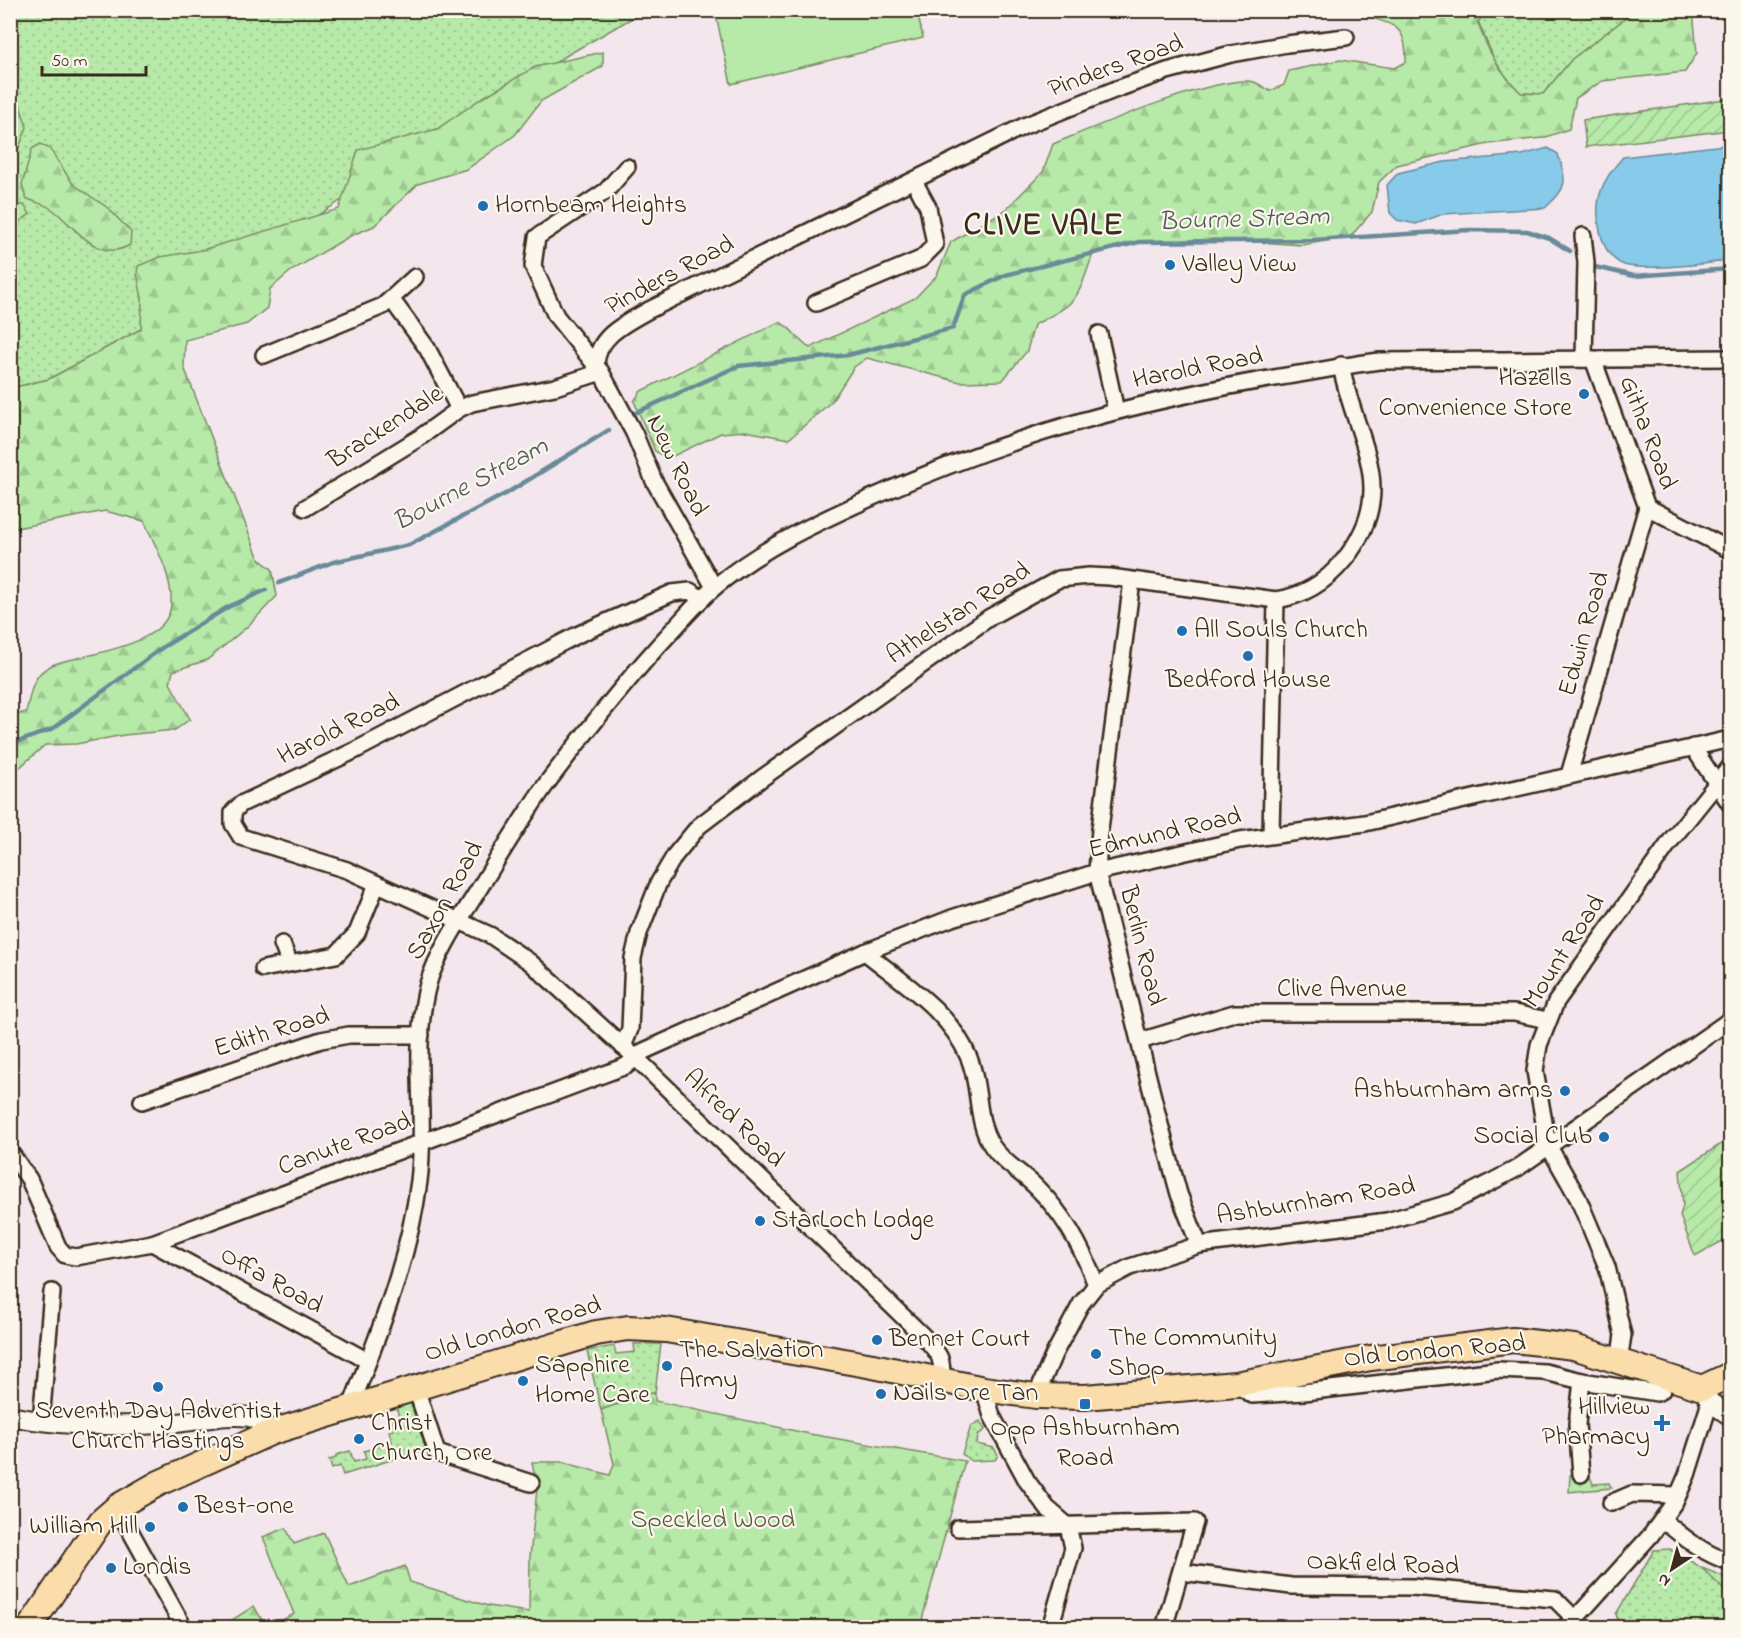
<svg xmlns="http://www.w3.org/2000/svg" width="1741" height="1638" font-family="'Indie Flower',sans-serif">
<defs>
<pattern id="grass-dots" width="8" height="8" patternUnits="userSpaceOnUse" patternTransform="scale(1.5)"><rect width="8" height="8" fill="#b7e9a9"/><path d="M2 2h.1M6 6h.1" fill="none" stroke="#9ec891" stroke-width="1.8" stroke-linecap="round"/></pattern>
<pattern id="forest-firs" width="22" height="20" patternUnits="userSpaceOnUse" patternTransform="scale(1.5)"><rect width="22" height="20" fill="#b7e9a9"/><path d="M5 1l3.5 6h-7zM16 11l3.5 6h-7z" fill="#9ec891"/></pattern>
<pattern id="garden-furrows" width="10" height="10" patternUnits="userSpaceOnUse" patternTransform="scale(1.5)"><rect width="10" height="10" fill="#b7e9a9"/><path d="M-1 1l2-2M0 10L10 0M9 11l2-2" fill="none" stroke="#9ec891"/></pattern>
</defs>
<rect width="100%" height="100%" fill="#f3e7ed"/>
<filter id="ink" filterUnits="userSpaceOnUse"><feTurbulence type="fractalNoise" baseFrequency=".0167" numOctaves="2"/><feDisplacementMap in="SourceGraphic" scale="12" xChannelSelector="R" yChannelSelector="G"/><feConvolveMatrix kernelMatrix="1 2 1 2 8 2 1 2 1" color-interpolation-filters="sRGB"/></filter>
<g filter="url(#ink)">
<g fill="url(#grass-dots)" stroke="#798a64" stroke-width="1.5">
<path d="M646,10L569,54L141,329L49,379L11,388L10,11Z"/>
<path d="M1487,11H1635L1572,59L1543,94L1520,93L1498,69L1478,21Z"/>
<path d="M634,1344H661L655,1393L645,1394L601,1410L587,1351L614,1346L616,1354L635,1352Z"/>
<path d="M410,1401L426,1449L343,1475L340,1466L332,1469L329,1460L336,1458V1455L350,1451L354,1462L366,1459L364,1451L392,1442L389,1431L394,1430L392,1419L399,1417L396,1406Z"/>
<path d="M980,1421L985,1430L978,1435L977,1444L994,1448L998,1455L995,1460L971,1461L962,1454L971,1426Z"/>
<path d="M1589,1474L1593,1484L1609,1483L1611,1488L1569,1492L1570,1475Z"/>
<path d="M1670,1549L1702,1568L1730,1594V1627H1620L1616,1614L1654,1550Z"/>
</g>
<g fill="url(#forest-firs)" stroke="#798a64" stroke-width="1.5">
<path d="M1357,11H1487L1478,22C1487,51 1500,72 1521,93L1543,94L1572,59L1635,11H1693L1697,53L1685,72L1602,81L1576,98L1569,129L1543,138L1488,144L1397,165L1379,182L1372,212L1350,237L1302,245L1216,239L1131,243L1093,254C1075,303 1081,300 1034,325L1027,351L1002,381L960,382L867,358L854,367L832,401L789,439L745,431L721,433L667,459L655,451L634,401L641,391L779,322C794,328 796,340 810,348L915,298L937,275L951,242L1005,210L1043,172L1053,144C1090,129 1220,73 1254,82C1259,84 1265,88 1270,91L1284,85L1289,71L1340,60L1394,68L1406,62C1407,18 1389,28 1357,11Z"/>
<path d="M10,50L15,90L27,127L11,169Z"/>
<path d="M603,52V66L541,101L515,135L467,169L418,184L374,226L350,236L291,271L270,289L267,308L247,324L185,340L184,367L259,559L272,569L277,596L247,627L207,660L173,671L170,683L190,719L175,730L124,735L76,744L45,745L11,775V716L26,712C29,702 30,690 35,681C42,666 59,662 73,659C102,652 170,641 171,604C173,577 155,545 144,521L105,511L11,529V388L49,379L141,329L142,298L137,274L138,266L160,257L202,250L339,209L358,150L437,129L482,98L535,67Z"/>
<path d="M40,144L50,149L73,184L108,208L131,232L130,245C97,264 75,226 52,209C44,204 34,202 26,198L22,185L32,149Z"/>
<path d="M11,204L24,205L30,214L11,228Z"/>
<path d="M655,1393V1401L810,1434L965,1461L920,1627H269L294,1614L263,1537L286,1528L294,1544L324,1533L349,1587L405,1566L410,1582L488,1606L529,1612L530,1557L537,1489L532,1462H562L610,1475L614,1464L601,1410L645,1394Z"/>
<path d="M1702,1568L1730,1579V1594L1726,1592Z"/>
<path d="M254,1606L266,1627H221Z"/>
</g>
<g fill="url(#garden-furrows)" stroke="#798a64" stroke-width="1.5">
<path d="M1725,99L1730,101V130L1586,147L1583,120Z"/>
<path d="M1730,1138V1237L1695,1256L1680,1216L1683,1205L1680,1171Z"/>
</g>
<path fill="#b7e9a9" stroke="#798a64" stroke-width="1.5" d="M715,11H917L923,38L731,84Z"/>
<g fill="#88cae9" stroke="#698a98" stroke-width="1.5">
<path d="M1724,145L1730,149V260C1709,264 1644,271 1624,265C1600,256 1593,214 1601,191C1605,178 1614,167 1623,157Z"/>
<path d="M1548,148L1558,154C1567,183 1568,187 1545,208L1443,214L1416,224L1397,220L1390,213L1387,185L1398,173L1444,162L1522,155Z"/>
</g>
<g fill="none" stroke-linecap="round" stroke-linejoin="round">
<g stroke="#698a98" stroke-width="4.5">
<path d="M1595,267L1634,276L1730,269"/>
<path d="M635,413L738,366L848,355L953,328L965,295L1005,275L1139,242L1314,240L1469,230L1527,231L1549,238L1570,251"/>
<path d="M279,583L333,562L409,545L507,493L609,430"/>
<path d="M10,745L52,729L163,647L228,607L266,590"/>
</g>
<defs>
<g id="minor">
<path d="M627,167L606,191L537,237L533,266L556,316L601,372L634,433L654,481L714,587"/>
<path d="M1583,236L1586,262L1584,359"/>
<path d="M392,300L427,348L459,409"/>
<path d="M816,303L921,259L935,245L928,207L914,181"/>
<path d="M1099,334L1116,411"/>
<path d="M264,355L383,306L415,277"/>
<path d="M1593,359L1647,507L1730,550"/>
<path d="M596,365C597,336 626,323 649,310L1024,126L1114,90L1167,71L1231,54L1287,44L1346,37"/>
<path d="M305,508L419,438L459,409L472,403L555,387L601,372"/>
<path d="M1132,581L1100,829L1097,872L1159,1121L1179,1194L1199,1245"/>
<path d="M702,599L690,591L672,593L577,635L354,751L241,804L233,812V824L241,837L347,870L490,935L530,962L636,1058L923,1336C938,1353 944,1357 941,1380"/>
<path d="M1693,747L1730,804"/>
<path d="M1569,775L1647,507"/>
<path d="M1271,835L1276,600"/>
<path d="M282,944L289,962"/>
<path d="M865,952C903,983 950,1011 969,1058C981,1086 975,1121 992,1146C1004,1164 1023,1173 1038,1189C1066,1217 1083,1249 1096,1285"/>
<path d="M263,969L336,955L357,933L377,884"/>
<path d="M1140,1041L1234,1013H1514L1547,1020"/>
<path d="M623,1047L630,1029L633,958L639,933L659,882L675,855L699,826L762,778L990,617L1059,579L1089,576L1110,577L1276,600C1304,596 1326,582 1344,560C1402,488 1354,439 1341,365"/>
<path d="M142,1101L321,1040L349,1035H421"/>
<path d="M10,1152L29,1179L58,1247L65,1255L76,1257L152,1243L626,1066L644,1051L865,952L952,918L1097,872L1240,840L1365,823L1730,739"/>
<path d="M152,1243L368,1361"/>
<path d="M1619,1362L1623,1335L1607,1267L1578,1198L1548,1145L1535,1071L1539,1045L1556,1002L1672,839L1730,767"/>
<path d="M1236,1384L1252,1395L1304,1392L1498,1370L1545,1372L1582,1381L1657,1393L1662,1390L1664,1375"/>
<path d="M416,1388L437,1453L531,1483"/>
<path d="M984,1389L992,1416L1027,1481L1047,1508L1068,1526L1073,1548L1050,1628"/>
<path d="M1036,1396L1054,1354L1081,1304L1096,1285L1130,1267L1199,1245L1387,1221L1453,1202L1516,1169L1730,1020"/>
<path d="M350,1409C378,1335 409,1261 419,1181C427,1116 411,1048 428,984C436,956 458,922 474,897C499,857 522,817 550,779C588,729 627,679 670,633C685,617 699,600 716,586C763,547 818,522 873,497C1014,434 1147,398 1299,374C1326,370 1352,364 1380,361L1730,358"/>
<path d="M41,1422L52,1292"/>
<path d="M1581,1474L1577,1424L1582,1381"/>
<path d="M1611,1503L1632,1494L1678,1495"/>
<path d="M117,1507L184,1628"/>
<path d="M1663,1520C1684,1538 1704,1554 1730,1562"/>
<path d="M958,1528L1195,1522L1164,1628"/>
<path d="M1182,1572L1291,1586L1412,1587L1555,1599L1575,1619"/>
<path d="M1564,1628L1575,1619L1651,1535L1676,1500L1687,1475L1710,1402"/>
</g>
<g id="tertiary">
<path d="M1702,1388L1710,1402L1730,1416"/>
<path d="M10,1416C65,1427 121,1427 176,1423C199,1421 226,1413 249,1417C259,1419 265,1424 272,1432"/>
</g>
<path id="trunk" d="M29,1628L101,1521L117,1507L159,1483L272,1432L596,1333L628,1328L666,1330L873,1366L984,1389L1036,1396L1085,1397L1236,1384L1371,1358L1513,1340L1574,1347L1702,1388L1730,1375"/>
</defs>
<use href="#minor" stroke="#3b2a1e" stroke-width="20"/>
<use href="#tertiary" stroke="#3b2a1e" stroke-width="22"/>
<use href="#trunk" stroke="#3b2a1e" stroke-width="28"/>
<use href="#minor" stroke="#fbf7ec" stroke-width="15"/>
<use href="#tertiary" stroke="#fbf7ec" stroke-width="18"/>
<use href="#trunk" stroke="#faddab" stroke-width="24"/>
</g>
</g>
<g fill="#1f6fb2" stroke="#fbf7ec" stroke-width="2">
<circle cx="483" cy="206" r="6"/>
<circle cx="1170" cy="265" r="6"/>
<circle cx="1584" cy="394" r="6"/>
<circle cx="1182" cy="631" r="6"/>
<circle cx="1248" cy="656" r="6"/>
<circle cx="1565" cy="1091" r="6"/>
<circle cx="1604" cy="1137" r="6"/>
<circle cx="760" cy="1221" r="6"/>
<circle cx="877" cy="1340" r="6"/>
<circle cx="1096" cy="1354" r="6"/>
<circle cx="667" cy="1366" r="6"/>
<circle cx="523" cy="1381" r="6"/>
<circle cx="158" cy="1387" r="6"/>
<circle cx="881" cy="1394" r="6"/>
<rect x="1079" y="1398" width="12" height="12" rx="3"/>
<path d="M1659 1414h6v6h6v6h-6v6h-6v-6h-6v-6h6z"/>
<circle cx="359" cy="1439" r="6"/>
<circle cx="183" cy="1507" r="6"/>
<circle cx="150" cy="1527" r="6"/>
<circle cx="111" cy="1568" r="6"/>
</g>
<g text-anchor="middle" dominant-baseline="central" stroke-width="4.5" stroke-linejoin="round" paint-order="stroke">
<g font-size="26" fill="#3b2a1e" stroke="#fbf7ec">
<text transform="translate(1116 67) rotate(-20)">Pinders Road</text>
<text transform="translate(670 276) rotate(-28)">Pinders Road</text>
<text transform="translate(1198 369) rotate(-11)">Harold Road</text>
<text transform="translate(386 428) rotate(-33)">Brackendale</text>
<text transform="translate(1647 433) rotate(69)">Githa Road</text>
<text transform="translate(676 466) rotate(64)">New Road</text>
<text transform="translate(959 614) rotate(-33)">Athelstan Road</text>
<text transform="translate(1585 634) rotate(-74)">Edwin Road</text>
<text transform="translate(339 730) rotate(-26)">Harold Road</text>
<text transform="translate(1165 834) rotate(-13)">Edmund Road</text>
<text transform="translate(446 901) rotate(-61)">Saxon Road</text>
<text transform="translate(1141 946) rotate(76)">Berlin Road</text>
<text transform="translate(1565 952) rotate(-57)">Mount Road</text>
<text x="1342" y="990">Clive Avenue</text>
<text transform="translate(272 1033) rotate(-17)">Edith Road</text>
<text transform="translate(733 1119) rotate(44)">Alfred Road</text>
<text transform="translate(345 1145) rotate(-20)">Canute Road</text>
<text transform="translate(1316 1202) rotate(-9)">Ashburnham Road</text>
<text transform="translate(271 1281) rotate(29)">Offa Road</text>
<text transform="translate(513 1330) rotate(-16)">Old London Road</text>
<text transform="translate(1435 1352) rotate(-5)">Old London Road</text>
<text transform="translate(1383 1565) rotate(2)">Oakfield Road</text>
</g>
<g font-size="26" fill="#3b2a1e" stroke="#fbf7ec" text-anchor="start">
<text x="495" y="206">Hornbeam Heights</text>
<text x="1182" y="265">Valley View</text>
<text x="1572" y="379" text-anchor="end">Hazells<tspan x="1572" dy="30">Convenience Store</tspan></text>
<text x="1194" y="631">All Souls Church</text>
<text x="1248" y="681" text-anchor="middle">Bedford House</text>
<text x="1553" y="1091" text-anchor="end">Ashburnham arms</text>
<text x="1592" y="1137" text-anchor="end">Social Club</text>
<text x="772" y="1221">StarLoch Lodge</text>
<text x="1108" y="1339">The Community<tspan x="1108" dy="30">Shop</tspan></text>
<text x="889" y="1340">Bennet Court</text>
<text x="679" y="1351">The Salvation<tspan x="679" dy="30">Army</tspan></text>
<text x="535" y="1366">Sapphire<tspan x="535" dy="30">Home Care</tspan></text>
<text x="893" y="1394">Nails Ore Tan</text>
<text x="1650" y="1408" text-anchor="end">Hillview<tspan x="1650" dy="30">Pharmacy</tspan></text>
<text x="158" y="1412" text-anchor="middle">Seventh Day Adventist<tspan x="158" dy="30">Church Hastings</tspan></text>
<text x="371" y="1424">Christ<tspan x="371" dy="30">Church, Ore</tspan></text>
<text x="1085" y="1429" text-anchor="middle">Opp Ashburnham<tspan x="1085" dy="30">Road</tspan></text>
<text x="195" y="1507">Best-one</text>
<text x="138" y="1527" text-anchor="end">William Hill</text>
<text x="123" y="1568">Londis</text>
</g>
<g font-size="26" fill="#5a5a41" stroke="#fbf7ec">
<text x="713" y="1521">Speckled Wood</text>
</g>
<g font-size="27" font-style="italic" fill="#525a5b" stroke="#fbf7ec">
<text transform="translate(1244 220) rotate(-2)">Bourne Stream</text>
<text transform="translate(471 485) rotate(-28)">Bourne Stream</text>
</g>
<g font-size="32" font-weight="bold" letter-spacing="1.5" fill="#3b2a1e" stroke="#fbf7ec">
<text x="1044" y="226">CLIVE VALE</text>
</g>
</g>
<rect width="1741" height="1638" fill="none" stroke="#fbf7ec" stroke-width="36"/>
<rect x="18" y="18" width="1705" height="1602" fill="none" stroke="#3b2a1e" stroke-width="2" filter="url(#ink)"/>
<g transform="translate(1672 1569) rotate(216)" stroke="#fbf7ec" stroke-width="4.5" paint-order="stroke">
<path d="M0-4.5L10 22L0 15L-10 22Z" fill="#3b2a1e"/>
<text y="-9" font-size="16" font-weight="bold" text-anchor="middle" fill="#3b2a1e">N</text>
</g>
<path d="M42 66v9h104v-9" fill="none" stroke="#3b2a1e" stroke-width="3"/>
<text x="51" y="66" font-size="18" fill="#3b2a1e" stroke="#fbf7ec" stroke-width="4.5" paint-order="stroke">50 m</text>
</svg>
